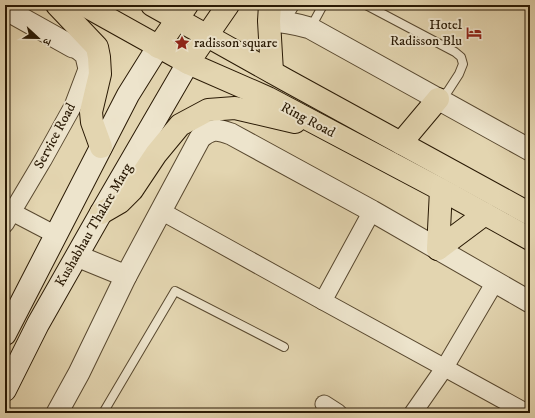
<svg xmlns="http://www.w3.org/2000/svg" width="535" height="418" font-family="'IM FELL DW Pica','Noto Serif Devanagari',serif">
<rect width="100%" height="100%" fill="#e3d5b0"/>
<filter id="stains"><feTurbulence type="fractalNoise" baseFrequency=".005" numOctaves="4"/><feColorMatrix values="0 0 0 0 .2 0 0 0 0 .09 0 0 0 0 .02 0 0 0 .5 -.17"/></filter>
<radialGradient id="worn" r=".72"><stop offset=".6" stop-color="#630" stop-opacity="0"/><stop offset="1" stop-color="#630" stop-opacity=".3"/></radialGradient>
<g fill="none" stroke-linecap="round" stroke-linejoin="round">
<defs>
<g id="service">
<path d="M366,5L455,52L461,57L463,64L459,74L448,91L440,98"/>
<path d="M311,27L323,5"/>
<path d="M103,413L175,291L284,347"/>
</g>
<g id="minor">
<path d="M280,21L290,5"/>
<path d="M161,211L323,301"/>
<path d="M372,211L323,301L527,413"/>
<path d="M12,212L56,235"/>
<path d="M5,224L43,160L73,106L87,69L84,56L73,47"/>
<path d="M324,404L338,413"/>
<path d="M413,413L445,367L495,282"/>
</g>
<g id="tertiary">
<path d="M5,9L73,47"/>
<path d="M269,21C283,21 296,24 310,28L530,150"/>
<path d="M77,256L126,276"/>
<path d="M57,413L79,373L126,276L200,138C212,128 217,129 231,134L372,211L530,302"/>
</g>
<g id="secondary">
<path d="M5,334L128,95L158,47"/>
<path d="M5,390L38,324L101,213L188,63"/>
</g>
<g id="primary">
<path d="M57,5L97,47L99,57L100,74L91,112L92,122L101,147"/>
<path d="M84,5L188,63L268,98L453,196L530,239"/>
<path d="M152,5L286,80L530,214"/>
<path d="M270,5L269,21L272,72"/>
<path d="M158,47L187,5"/>
<path d="M188,63L228,5"/>
<path d="M401,143L438,99"/>
<path d="M101,213L120,202L132,190L156,154L180,125L208,110L235,108L295,122"/>
<path d="M438,249L441,190"/>
<path d="M438,249L485,214"/>
</g>
</defs>
<use href="#service" stroke="#58482f" stroke-width="10"/>
<use href="#minor" stroke="#58482f" stroke-width="19"/>
<use href="#tertiary" stroke="#58482f" stroke-width="23"/>
<use href="#secondary" stroke="#291904" stroke-width="24"/>
<use href="#primary" stroke="#291904" stroke-width="24"/>
<use href="#service" stroke="#ede4cc" stroke-width="8"/>
<use href="#minor" stroke="#ede4cc" stroke-width="17"/>
<use href="#tertiary" stroke="#ede4cc" stroke-width="21"/>
<use href="#secondary" stroke="#ede4cc" stroke-width="22"/>
<use href="#primary" stroke="#e3d5b0" stroke-width="22"/>
</g>
<defs>
<symbol id="hotel-bare" viewBox="-9 -9 18 18"><path d="M-6-4.5h1.5V1H6V5H4.5V3h-9V5H-6ZM-4 0a1.8 1.8 0 1 1 3.6 0ZM.5 0V-2.5h3Q6-2.5 6 0Z" fill="#8f2418" stroke="#ede4cc" stroke-width="2.5" paint-order="stroke"/></symbol>
<symbol id="sight-bare" viewBox="-9 -9 18 18"><path d="M0-6L1.8-2.2L6-1.7L2.9 1.2L3.7 5.4L0 3.3L-3.7 5.4L-2.9 1.2L-6-1.7L-1.8-2.2Z" fill="#8f2418" stroke="#ede4cc" stroke-width="2.5" paint-order="stroke"/></symbol>
</defs>
<g fill-rule="evenodd">
<use href="#hotel-bare" x="463" y="22" width="22" height="22"/>
<use href="#sight-bare" x="171" y="32" width="22" height="22"/>
</g>
<g text-anchor="middle" dominant-baseline="central" stroke-width="4" stroke-linejoin="round" paint-order="stroke">
<g font-size="14" fill="#291904" stroke="#ede4cc" text-anchor="end">
<text x="462" y="25">Hotel<tspan x="462" dy="16">Radisson Blu</tspan></text>
<text x="194" y="43" text-anchor="start">radisson square</text>
</g>
<g font-size="14" fill="#291904" stroke="#ede4cc">
<text transform="translate(308 120) rotate(28)">Ring Road</text>
<text transform="translate(55 136) rotate(-62)">Service Road</text>
<text transform="translate(94 225) rotate(-60)">Kushabhau Thakre Marg</text>
</g>
</g>
<rect width="535" height="418" fill="none" stroke="#e3d5b0" stroke-width="20"/>
<rect x="6" y="6" width="523" height="406" fill="none" stroke="#291904" stroke-width="2"/>
<rect x="10" y="10" width="515" height="398" fill="none" stroke="#291904"/>
<g transform="translate(38 38) rotate(112)" stroke="#ede4cc" stroke-width="3" paint-order="stroke">
<path d="M0-3L7 15L0 10L-7 15Z" fill="#291904"/>
<text y="-6" font-size="11" font-weight="bold" text-anchor="middle" fill="#291904">उ</text>
</g>
<rect width="100%" height="100%" filter="url(#stains)"/>
<rect width="100%" height="100%" fill="url(#worn)"/>
</svg>
